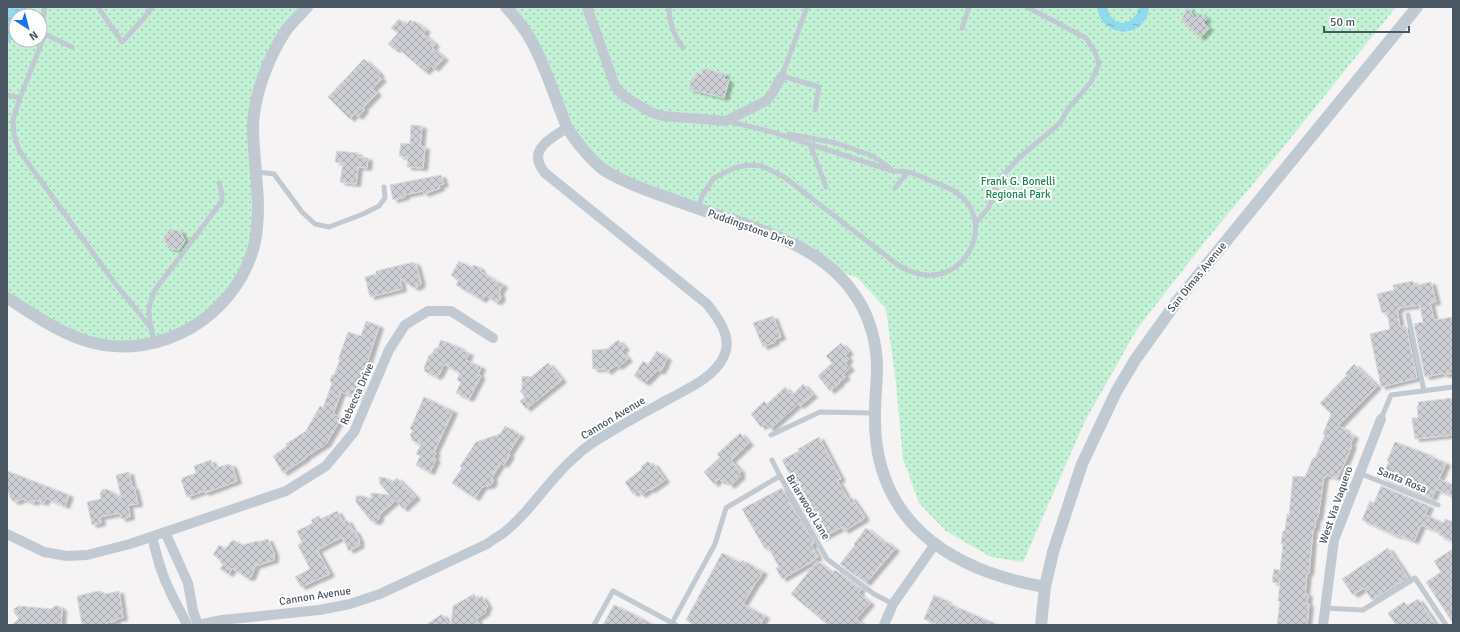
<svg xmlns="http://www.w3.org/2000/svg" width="1460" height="632" font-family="Signika,sans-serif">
<defs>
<pattern id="park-dots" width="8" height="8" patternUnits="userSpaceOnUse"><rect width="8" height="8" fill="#c3f1d5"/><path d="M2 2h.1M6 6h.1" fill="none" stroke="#a0c6b0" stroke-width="1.8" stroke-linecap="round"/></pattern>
<pattern id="water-ripples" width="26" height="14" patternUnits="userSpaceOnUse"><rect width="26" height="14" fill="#90daee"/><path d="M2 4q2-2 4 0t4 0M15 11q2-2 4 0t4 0" fill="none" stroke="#78b4c4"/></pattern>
<pattern id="building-cross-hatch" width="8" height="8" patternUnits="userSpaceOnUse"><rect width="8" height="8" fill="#cdcfd5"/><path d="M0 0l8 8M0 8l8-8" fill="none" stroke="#a8abb0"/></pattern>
<filter id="shadow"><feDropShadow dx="4.5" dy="2.5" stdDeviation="1" flood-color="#0004"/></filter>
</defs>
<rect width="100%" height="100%" fill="#f5f3f3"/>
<g fill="url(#park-dots)" fill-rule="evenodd">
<path d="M7,7H307L286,31L258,94L253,246L221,305L155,342H89L7,298ZM16,16H40V40H16Z"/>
<path d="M506,7H1396L1273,160L1207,239L1137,329L1085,421L1023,562L991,557L946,531L919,503L903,459L896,384L886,309L858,278L833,269L805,249L627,183L585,151L536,48Z"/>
</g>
<g fill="url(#water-ripples)">
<path d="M7,7H26L27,12L26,16H16V37L7,43Z"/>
<path d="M1097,7H1107C1109,20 1121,29 1133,18C1136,16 1138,11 1140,7H1149C1147,39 1102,40 1097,7Z"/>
</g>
<g fill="url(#building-cross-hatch)" stroke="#d7d9de" filter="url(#shadow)">
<path d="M1188,7L1195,19L1200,13L1207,19L1203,23L1209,28L1200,38L1181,20Z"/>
<path d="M399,19L406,25L410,20L413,22L414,21L426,30L423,34L435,44L432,48L444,58L434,69L431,66L425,72L398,48L395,50L388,44L398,33L391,28Z"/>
<path d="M364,59L380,74L378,76L382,79L372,89L377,93L363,108L364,110L358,117L355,114L350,119L328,97Z"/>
<path d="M703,68L725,74L724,79L729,80L724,98L689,89L692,78H695L696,72L702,74Z"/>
<path d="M411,125L422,126L420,146L425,147L423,168L407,167L408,157L399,156L401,143L410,144Z"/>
<path d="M337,151L358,153L357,157L368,158L367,168L358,167L356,184L340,182L343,163L335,162Z"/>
<path d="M441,175L444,184L439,185L440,188L424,194L423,191L404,195L405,197L393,200L390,185Z"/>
<path d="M170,229L180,231L185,241L179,250L168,248L163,238Z"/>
<path d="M459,261L471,267L474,265L480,268L481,272L503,285L499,292L501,297L499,301L495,302L486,295L482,300L456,285L458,281L451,275Z"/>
<path d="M414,262V264H416L421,283L419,286L415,288L400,279L402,289L370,297L365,277L376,274V271Z"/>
<path d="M1413,281L1414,286L1431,282L1436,302L1430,303L1434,320L1453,317V373L1444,375V373L1425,377L1414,324L1423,322L1420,305L1398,308L1399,310H1397L1400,327L1406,326L1417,378L1381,387L1370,334L1390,329L1387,312L1382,313L1377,294L1394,290L1393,285Z"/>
<path d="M773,316L781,337L774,340L775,342L763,347L753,323Z"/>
<path d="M366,321L379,326L356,397L341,392L333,414L341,418L326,444L307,456L305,457L306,458L283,473L273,456L287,446L286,444L306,431L320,406L323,408L332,383L330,381L332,375H334L340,360H338L348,332L361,336Z"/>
<path d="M441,340L461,348L460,350L469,353L466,360L481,367L478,375L481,376L469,399L456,393L461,382L457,380L460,373L444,364L439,375L438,374L437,377L424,371L425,368H424L429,355L432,354L435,348L437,349Z"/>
<path d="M618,340L625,348L621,351L628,359L618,367L616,365L607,372L605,369H593L592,350L607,349Z"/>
<path d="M841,343L849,352L845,355L849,359L846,361V364L850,368L843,374L846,377L839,382L840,383L830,391L818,376L832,363L826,356Z"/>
<path d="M657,351L667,358L664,364H665L660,372L658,370L645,383L634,376L643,361L648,365Z"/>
<path d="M548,363L562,380L526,409L520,401L525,397L520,391L522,390V376L531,377Z"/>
<path d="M1354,364L1377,386L1338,426L1345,429V431L1354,436L1350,444L1352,445L1347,458L1337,478L1327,475L1326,477L1324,476L1318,518H1316L1315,528L1313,529L1309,573H1307L1305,594H1308L1307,604H1309L1307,625H1277L1280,601H1278L1280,583L1272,582L1274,569L1280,570L1283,544H1281L1283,531H1285L1287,514L1289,515L1293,476L1305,477L1313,458H1315L1325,435L1323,434L1331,414L1320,403L1347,375L1345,374Z"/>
<path d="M803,384L813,395L800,406L798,404L770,429L765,424L761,427L751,414L764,401L767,404L785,387L790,393L791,392L793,394Z"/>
<path d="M424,397L453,411L434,452L436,453L433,458L436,459L430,472L416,465L420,456L416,454L421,444L411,440L412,438L410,435L413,430L410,429Z"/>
<path d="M1453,398V435L1415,439L1412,418H1418L1417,406H1419L1418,402Z"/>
<path d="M505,426L520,435L508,454L510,455L504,465L501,463L492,477L493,481L491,485L482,487L475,498L452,483L462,468L460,466L476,442L500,434Z"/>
<path d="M740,433L749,443L731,460L741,472L739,474L741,476L730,486L725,480L722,482L719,479L714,484L704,472L720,457L717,454Z"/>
<path d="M819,437L841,479L837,480L848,499L851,497L864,516V519L844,531L842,527L820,539L789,484L794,482L782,460L799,451L798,449Z"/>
<path d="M1395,442L1430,455V456L1446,463L1439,479L1453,485V496L1436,489L1432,498L1384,479L1385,476H1383L1389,461H1387Z"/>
<path d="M211,460L214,468L230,464V466L232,465L237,481L205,493L204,491L187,497L181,480H183L182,478L196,473L194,466Z"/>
<path d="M648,461L651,465L653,463L665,480L651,490L650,489L641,495L638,491L633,494L625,482L642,469L641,467Z"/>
<path d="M7,471L69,495L65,506L46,498L44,503L35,500L34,503L22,499L16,502L13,501L10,498L9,493L7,492Z"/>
<path d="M129,472L132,487H134L138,504L128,505L130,517L121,519L120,513L100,517L101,523L92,525L87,502L101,499L100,494L102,490L106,489L121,497L116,475Z"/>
<path d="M379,477L386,478L391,483L397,478L416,497L403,509L396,500L379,515V519L376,522L371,521L356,502V496H364L371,499V493L390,495L380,484Z"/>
<path d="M1381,486L1429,506L1425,515L1444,523L1445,519L1453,522V541L1439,535L1440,532L1421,525L1414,541L1398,535L1397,536L1362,520L1370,501L1374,503Z"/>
<path d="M782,488L814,543L811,545L818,557L814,559L815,560L782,579L776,568L779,567L768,547L765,549L742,509Z"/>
<path d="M337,511L343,522L347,520L353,531H355L360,541H358L360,545L349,551L342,537L317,550L330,574L301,587L295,577L310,569L298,545L302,543L297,531L313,523L311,520L319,516L321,519Z"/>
<path d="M866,528L884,542L885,541L895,549L866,583L840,564L855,545L854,544Z"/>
<path d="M268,539L274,553V560L255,566L251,577L247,578L232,568L229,574L220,569L223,564L220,562L221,560L213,555L219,545L226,549L231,541L232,542L233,540L242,545L258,541V542Z"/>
<path d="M1388,548L1408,578L1372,600L1364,588L1353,595L1342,579Z"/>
<path d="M1453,549V623L1426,582L1441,572L1434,561Z"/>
<path d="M722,553L741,563L742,560L763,572L757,582H756L743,604L765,616L760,625H694L686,620Z"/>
<path d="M817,561L832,573L835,570L861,589L858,593L870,603L856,619L864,625H828L791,594Z"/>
<path d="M99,591L106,594L119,591L123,618L116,619V621L106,623L107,625H82L77,596Z"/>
<path d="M474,594L477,599L482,596L488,607L485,609L486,612L476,619L480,625H451L453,606Z"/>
<path d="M934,595L947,601V603L998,625H939L924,619Z"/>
<path d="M1418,599L1436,625H1396L1388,613L1404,602L1407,606Z"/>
<path d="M614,605L631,613L654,625H603Z"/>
<path d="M18,606L51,609L55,606H59L62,609L61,625H12L19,618L14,613V609Z"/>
<path d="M442,614L450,625H426Z"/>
</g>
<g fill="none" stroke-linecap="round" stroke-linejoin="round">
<g stroke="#c1cad2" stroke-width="5">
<path d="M45,7L43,19L45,34L20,98L13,120L14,135L20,152L114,282L151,328L154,341"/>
<path d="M98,7L122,42L145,17L152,7"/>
<path d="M669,7C669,22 674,36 683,48"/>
<path d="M807,7L782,76L819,87L815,110"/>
<path d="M962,28L969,7"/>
<path d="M40,32L72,47"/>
<path d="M7,95L20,98"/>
<path d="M789,134L836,143L873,156L890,168"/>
<path d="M810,144L826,187"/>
<path d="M257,172L274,174L302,212L315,224L329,227L363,214L379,206L385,198L384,187"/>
<path d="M895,188L908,172"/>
<path d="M698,209L702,196L714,178L734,168L748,165L762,166L784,177L898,265C911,273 928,278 944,273C976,261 987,219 961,196C953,189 943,186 934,182C926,179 917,174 908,172C904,171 898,171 893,171L772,132L727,121"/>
<path d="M976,223L989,207L996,185L1001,177L1019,158L1060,123L1068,109L1091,82L1099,64L1095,52L1086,38L1027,7"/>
<path d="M1408,315L1424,391"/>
<path d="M151,327C148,310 148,306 155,290L222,201V194L219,183"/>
<path d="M1381,419L1391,395L1453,387"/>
<path d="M771,435L820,412L875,413"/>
<path d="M772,460L780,476"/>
<path d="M1359,473L1438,505"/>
<path d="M1324,608L1363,610L1415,578L1446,625"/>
<path d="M672,623L715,544L726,508L780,476L827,559L874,594L893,604"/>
<path d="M594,625L613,591L676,625"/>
</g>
<g stroke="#c1cad2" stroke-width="10">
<path d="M587,7L615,86L624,96L650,112L663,116L726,121L766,101L773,92L782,76"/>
<path d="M165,532L188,583L193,611L198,625"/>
<path d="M7,534L44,552L67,556L87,555L130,544L286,491L326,466L354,432L389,350L405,325L428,311H451L493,338"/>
<path d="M152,537C157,556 161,574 170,591C175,603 182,613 187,625"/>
<path d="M198,625L222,620L319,610L350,604L380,594L487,544C492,540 497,537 502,534C530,513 548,480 575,457C584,448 596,440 607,434C626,422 647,411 667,400C687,389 714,378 724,356C733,337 718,318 707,304L545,173C526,150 550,139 567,128"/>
<path d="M884,625L893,604L935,544"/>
<path d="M1323,625L1334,540L1381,419"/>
</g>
<g stroke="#c1cad2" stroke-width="12">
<path d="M506,7C518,20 529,34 536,50C545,68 552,88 559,107C562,113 564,121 567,127C575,141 591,160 604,170C621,181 640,188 660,195C683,203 706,212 730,219C778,236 828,252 857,298C870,318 877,344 877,368C877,383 875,397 875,412C872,520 948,570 1045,587"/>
<path d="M7,298C33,314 60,334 90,342C160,361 235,317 254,246C263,207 254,170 253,131C252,100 268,58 285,32C291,23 300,15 307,7"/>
<path d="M1041,625L1045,587L1053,552L1082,464L1116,392L1135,360L1178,300L1417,7"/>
</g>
</g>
<g text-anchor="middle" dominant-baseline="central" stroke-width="4" stroke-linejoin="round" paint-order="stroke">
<g font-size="11" fill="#17864f" stroke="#fff">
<text x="1018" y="181">Frank G. Bonelli<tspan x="1018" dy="13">Regional Park</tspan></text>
</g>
<g font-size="11" fill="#4a5661" stroke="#fff">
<text transform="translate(751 228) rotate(20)">Puddingstone Drive</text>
<text transform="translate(1197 277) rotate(-51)">San Dimas Avenue</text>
<text transform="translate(357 394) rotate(-66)">Rebecca Drive</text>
<text transform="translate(613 418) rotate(-31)">Cannon Avenue</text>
<text transform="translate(1402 480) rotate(22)">Santa Rosa</text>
<text transform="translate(1336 505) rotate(-71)">West Via Vaquero</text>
<text transform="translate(808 507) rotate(59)">Briarwood Lane</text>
<text transform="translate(315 596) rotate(-9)">Cannon Avenue</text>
</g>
</g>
<rect width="1460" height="632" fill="none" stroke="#4a5661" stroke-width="16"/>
<g transform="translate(28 28) rotate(144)"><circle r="19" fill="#ffffff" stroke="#b7bbc0"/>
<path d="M0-3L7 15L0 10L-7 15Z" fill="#1a73e8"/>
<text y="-6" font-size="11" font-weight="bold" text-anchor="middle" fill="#4a5661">N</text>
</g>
<path d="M1324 26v6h85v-6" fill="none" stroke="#4a5661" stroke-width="2"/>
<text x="1330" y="26" font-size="12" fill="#4a5661" stroke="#ffffff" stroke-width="3" paint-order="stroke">50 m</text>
</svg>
